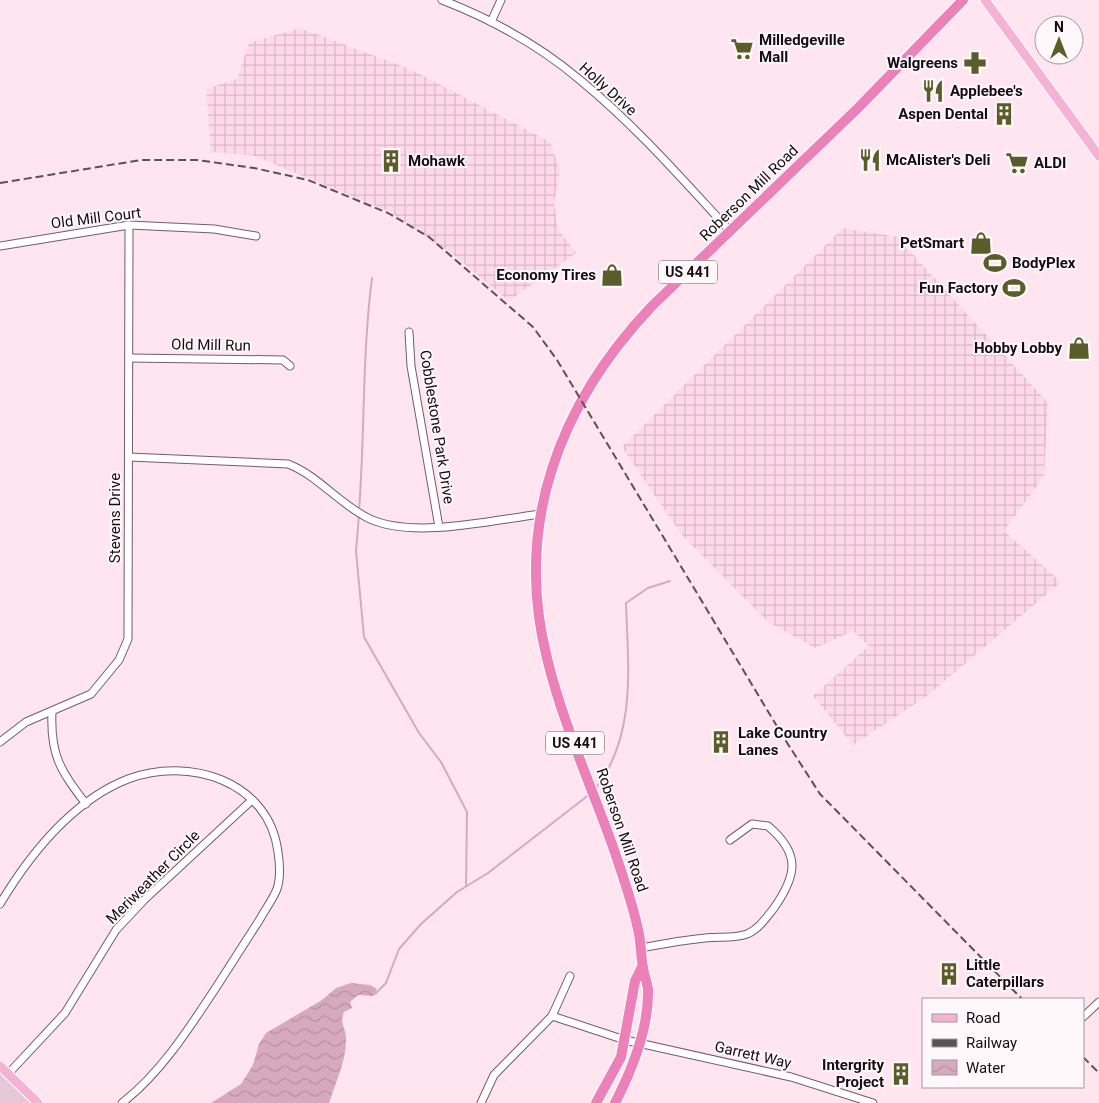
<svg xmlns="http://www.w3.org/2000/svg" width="1099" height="1103" font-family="Roboto,sans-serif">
<defs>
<pattern id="industrial-grid" width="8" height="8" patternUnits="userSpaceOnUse" patternTransform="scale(1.25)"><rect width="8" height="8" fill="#ffd8ea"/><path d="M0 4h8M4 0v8" fill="none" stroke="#dab8c8"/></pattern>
<pattern id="water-waves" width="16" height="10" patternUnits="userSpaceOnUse" patternTransform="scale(1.25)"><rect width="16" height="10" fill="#d7a9bf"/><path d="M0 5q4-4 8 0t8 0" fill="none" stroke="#b890a3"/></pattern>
</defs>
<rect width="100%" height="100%" fill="#fee5f0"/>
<g fill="url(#industrial-grid)">
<path d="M300,28L410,69L550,142L560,171L554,203L558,229L576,253L509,301L455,256L388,211L252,155L211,152L206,89L237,79L249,43Z"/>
<path d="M843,228L897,237L1048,403L1044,476L1004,531L1061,582L927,696L853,745L813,696L869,646L853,631L815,648L767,621L681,534L622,447Z"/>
</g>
<path fill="#e7c8d6" d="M0,1070L32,1103H0Z"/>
<path fill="url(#water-waves)" d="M351,983L370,985L377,989L373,996L358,995L350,1002L352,1008L344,1012C339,1023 346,1028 346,1038C347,1059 335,1084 329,1103H211L241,1084L253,1065L259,1044L266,1033L322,1000L336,988Z"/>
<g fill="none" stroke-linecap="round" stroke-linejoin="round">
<g stroke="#d7a9bf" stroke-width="2">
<path d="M359,511C365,433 362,355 372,278"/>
<path d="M359,515L356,551L364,637L419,733L441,762L467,812L466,886"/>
<path d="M595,789C637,736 628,666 626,603L648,588L670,581"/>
<path d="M375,994L386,983L399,949L421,924L457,892L488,873L590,794"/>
</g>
<defs>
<g id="minor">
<path d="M442,0C491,19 540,46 580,80C635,125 683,180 731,232"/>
<path d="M491,22L501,0"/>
<path d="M0,246L129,225L214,229L256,236"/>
<path d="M409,332L411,366L439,527"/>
<path d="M129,358L283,360L290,366"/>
<path d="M129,457L288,464C319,476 340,505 370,519C415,539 492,520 541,514"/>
<path d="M52,712C50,756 61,771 86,804"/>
<path d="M0,742L26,722L91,694L119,660L128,639L129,225"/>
<path d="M0,904C30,854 72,801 128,779C189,756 269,781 278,852C280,865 281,877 277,889C273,899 265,910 260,919C246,941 231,964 217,986C190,1027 161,1073 122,1103"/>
<path d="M641,948C662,944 684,940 705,938C719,936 733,939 747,934C759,929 766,918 774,908C797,875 801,854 768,826L752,824L730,840"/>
<path d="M552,1016L625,1040L791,1077L873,1103"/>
<path d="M1083,1017L1099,1002"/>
<path d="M8,1074L65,1013L116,930L144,900L252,800"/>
<path d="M481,1103L494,1075L552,1016L570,976"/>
</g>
<g id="major">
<path d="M985,0L1099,156"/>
<path d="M0,1066L38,1103"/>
</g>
<g id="highway">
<path d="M596,1103L621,1057L635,981L642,967"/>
<path d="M615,1103C632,1070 649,1027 648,989C647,982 644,975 643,968C641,957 641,945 639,934C633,903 622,874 612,844C590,783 562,721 547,658C513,524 560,403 652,306L858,108L963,0"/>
</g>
</defs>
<use href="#minor" stroke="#765b68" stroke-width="9"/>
<use href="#major" stroke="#fff" stroke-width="11"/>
<use href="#highway" stroke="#fff" stroke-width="12"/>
<use href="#minor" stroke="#fff" stroke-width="7"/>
<use href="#major" stroke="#f4b3d5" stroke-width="9"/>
<use href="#highway" stroke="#ec80b9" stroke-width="10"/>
<g stroke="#5f5057" stroke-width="2" stroke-dasharray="8 4" stroke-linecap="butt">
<path d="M0,183L141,160H197L254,168L308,180L388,213L429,237L533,327L557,360L784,738L820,794L1022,999"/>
<path d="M1083,1057L1099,1073"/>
</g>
</g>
<defs>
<symbol id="supermarket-bare" viewBox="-9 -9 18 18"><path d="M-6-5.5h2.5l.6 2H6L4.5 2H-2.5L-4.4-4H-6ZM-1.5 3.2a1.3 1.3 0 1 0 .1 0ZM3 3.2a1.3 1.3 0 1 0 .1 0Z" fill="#5a5c29" stroke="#fef8fb" stroke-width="2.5" paint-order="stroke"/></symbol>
<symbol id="pharmacy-bare" viewBox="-9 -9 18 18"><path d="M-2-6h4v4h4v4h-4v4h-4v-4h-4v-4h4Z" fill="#5a5c29" stroke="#fef8fb" stroke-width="2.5" paint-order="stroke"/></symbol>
<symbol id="restaurant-bare" viewBox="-9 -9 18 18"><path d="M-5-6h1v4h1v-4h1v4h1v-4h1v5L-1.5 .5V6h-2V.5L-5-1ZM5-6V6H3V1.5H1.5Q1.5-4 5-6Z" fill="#5a5c29" stroke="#fef8fb" stroke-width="2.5" paint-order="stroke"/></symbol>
<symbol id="building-bare" viewBox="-9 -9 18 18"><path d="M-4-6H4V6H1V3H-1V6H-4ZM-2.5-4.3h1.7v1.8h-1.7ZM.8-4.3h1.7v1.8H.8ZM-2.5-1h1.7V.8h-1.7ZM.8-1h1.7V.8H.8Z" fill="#5a5c29" stroke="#fef8fb" stroke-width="2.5" paint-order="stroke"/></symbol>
<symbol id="shop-bare" viewBox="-9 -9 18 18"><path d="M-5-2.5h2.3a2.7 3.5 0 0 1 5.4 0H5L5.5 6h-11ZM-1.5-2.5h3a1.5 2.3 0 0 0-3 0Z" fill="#5a5c29" stroke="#fef8fb" stroke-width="2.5" paint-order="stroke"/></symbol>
<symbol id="stadium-bare" viewBox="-9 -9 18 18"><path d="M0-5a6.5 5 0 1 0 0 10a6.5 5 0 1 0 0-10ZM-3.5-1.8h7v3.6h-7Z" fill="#5a5c29" stroke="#fef8fb" stroke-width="2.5" paint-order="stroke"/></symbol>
</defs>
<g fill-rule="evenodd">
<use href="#supermarket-bare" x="726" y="33" width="32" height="32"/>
<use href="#pharmacy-bare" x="959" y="47" width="32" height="32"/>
<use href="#restaurant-bare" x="917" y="75" width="32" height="32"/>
<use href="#building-bare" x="988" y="98" width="32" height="32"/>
<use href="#restaurant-bare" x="854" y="144" width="32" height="32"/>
<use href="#building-bare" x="375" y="145" width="32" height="32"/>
<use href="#supermarket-bare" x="1001" y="147" width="32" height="32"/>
<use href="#shop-bare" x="965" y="227" width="32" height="32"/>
<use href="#stadium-bare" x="979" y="247" width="32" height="32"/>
<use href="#shop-bare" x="596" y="259" width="32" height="32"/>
<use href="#stadium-bare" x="998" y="272" width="32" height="32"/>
<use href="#shop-bare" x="1063" y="332" width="32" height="32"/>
<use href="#building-bare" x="705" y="726" width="32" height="32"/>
<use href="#building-bare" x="933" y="958" width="32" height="32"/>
<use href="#building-bare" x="885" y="1058" width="32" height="32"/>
</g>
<g text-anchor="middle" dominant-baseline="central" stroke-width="4" stroke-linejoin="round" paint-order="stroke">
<g fill="#fef8fb" stroke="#5c5357" stroke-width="1">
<rect x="659" y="260.5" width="58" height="23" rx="4"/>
<rect x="546" y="731.5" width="58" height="23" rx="4"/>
</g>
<g font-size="14" font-weight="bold" fill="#160c11">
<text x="688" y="272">US 441</text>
<text x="575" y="743">US 441</text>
</g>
<g font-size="15" font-weight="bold" fill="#160c11" stroke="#fef8fb" text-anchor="start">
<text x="759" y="40">Milledgeville<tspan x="759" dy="17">Mall</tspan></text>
<text x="958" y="63" text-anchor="end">Walgreens</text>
<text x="950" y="91">Applebee's</text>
<text x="988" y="114" text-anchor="end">Aspen Dental</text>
<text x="886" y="160">McAlister's Deli</text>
<text x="408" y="161">Mohawk</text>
<text x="1034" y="163">ALDI</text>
<text x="964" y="243" text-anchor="end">PetSmart</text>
<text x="1012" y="263">BodyPlex</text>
<text x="596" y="275" text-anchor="end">Economy Tires</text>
<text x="998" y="288" text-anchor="end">Fun Factory</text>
<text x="1062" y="348" text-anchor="end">Hobby Lobby</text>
<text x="738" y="733">Lake Country<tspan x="738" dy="17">Lanes</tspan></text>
<text x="966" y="965">Little<tspan x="966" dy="17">Caterpillars</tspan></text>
<text x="884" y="1065" text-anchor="end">Intergrity<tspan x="884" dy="17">Project</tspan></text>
</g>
<g font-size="15" fill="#160c11" stroke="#fef8fb">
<text transform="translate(608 89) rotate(42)">Holly Drive</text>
<text transform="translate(749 193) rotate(-44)">Roberson Mill Road</text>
<text transform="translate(96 218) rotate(-7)">Old Mill Court</text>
<text transform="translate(211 345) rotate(1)">Old Mill Run</text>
<text transform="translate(437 427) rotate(81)">Cobblestone Park Drive</text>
<text transform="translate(115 518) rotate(-90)">Stevens Drive</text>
<text transform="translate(622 830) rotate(71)">Roberson Mill Road</text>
<text transform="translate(153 877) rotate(-45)">Meriweather Circle</text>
<text transform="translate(753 1055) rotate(13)">Garrett Way</text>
</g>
</g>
<rect x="922" y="998" width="162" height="90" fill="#fef8fb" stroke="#a19a9d"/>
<rect x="932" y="1014" width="25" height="8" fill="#f4b3d5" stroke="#a19a9d"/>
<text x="966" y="1023" font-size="15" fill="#160c11">Road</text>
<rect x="932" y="1039" width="25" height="8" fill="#5f5057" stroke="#a19a9d"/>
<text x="966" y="1048" font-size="15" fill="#160c11">Railway</text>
<rect x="932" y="1060" width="25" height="15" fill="url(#water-waves)" stroke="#a19a9d"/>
<text x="966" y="1073" font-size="15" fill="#160c11">Water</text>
<g transform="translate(1059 40)"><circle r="24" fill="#fef8fb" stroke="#a19a9d"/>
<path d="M0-4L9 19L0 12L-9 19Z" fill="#5a5c29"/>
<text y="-8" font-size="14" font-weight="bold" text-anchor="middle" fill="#160c11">N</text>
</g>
</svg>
